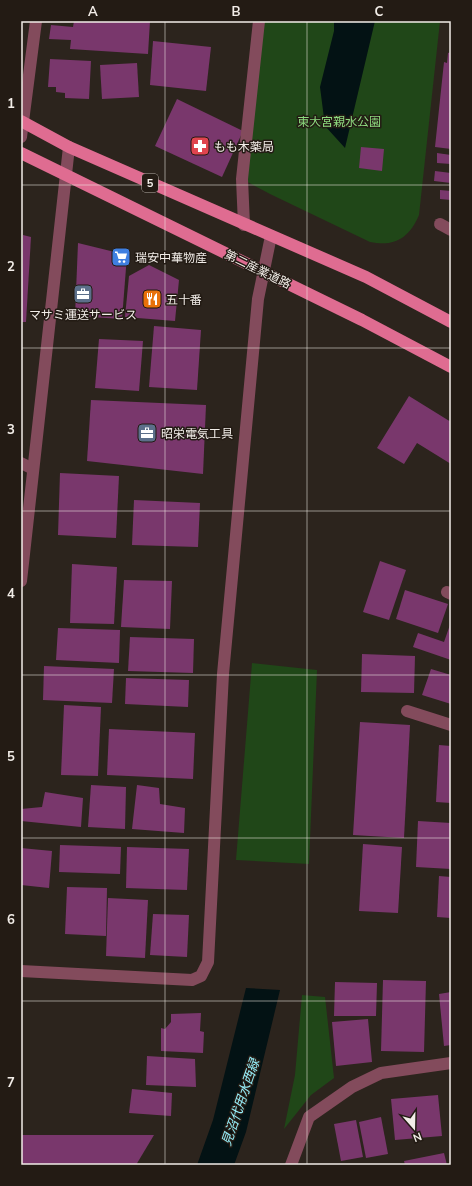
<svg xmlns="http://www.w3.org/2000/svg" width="472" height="1186" font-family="Mulish,'Noto Sans JP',sans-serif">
<rect width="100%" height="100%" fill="#2c241d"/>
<g fill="#204718">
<path d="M259,21H440L419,215C409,238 395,247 370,242L270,194L242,179Z"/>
<path d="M252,663L317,670L309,864L236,860Z"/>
<path d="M302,995L325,997L334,1078L311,1095L284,1129L295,1075Z"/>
</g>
<g fill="#031214">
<path d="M334,21H375L345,148L325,126L320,87L334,31Z"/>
<path d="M246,988L280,990L246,1132L234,1165H197L213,1120Z"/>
</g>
<g fill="#79376c">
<path d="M74,21H150L148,54L70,49L71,40L49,39L51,25L73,27Z"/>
<path d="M153,41L211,47L206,91L150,85Z"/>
<path d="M451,52V149L435,147L444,62L447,63L448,53Z"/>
<path d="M50,59L91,61L89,99L65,98V93L56,92V87H48Z"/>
<path d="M137,63L139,97L102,99L100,65Z"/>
<path d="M177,99L243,131L222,177L155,146Z"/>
<path d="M361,147L384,149L382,171L359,168Z"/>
<path d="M437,153L451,155V164L437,163Z"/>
<path d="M435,171L451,173V183L434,181Z"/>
<path d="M440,190L451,191V200L440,199Z"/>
<path d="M23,235L31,237L26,322H21Z"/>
<path d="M78,243L127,255L122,319L75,316Z"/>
<path d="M149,265L179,280L175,321L125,317L129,276Z"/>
<path d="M154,326L201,330L197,390L149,387Z"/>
<path d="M99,339L143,341L139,391L95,388Z"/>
<path d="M409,396L451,422V464L417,443L404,464L377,448Z"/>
<path d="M91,400L206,405L203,474L87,461Z"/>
<path d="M60,473L119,476L116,538L58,535Z"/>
<path d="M134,500L200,503L198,547L132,545Z"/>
<path d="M380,561L406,570L389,620L363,612Z"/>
<path d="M72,564L117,567L114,624L70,623Z"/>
<path d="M124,580L172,581L170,629L121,627Z"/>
<path d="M405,590L448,604L438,633L396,619Z"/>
<path d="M451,622V660L413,647L418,633L444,642Z"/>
<path d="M58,628L120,630L119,663L56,660Z"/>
<path d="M130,637L194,639L193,673L128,671Z"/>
<path d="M362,654L415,656L414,693L361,692Z"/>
<path d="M44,666L114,669L112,703L43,700Z"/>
<path d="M431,669L451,675V704L422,695Z"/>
<path d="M126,678L189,680L188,707L125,704Z"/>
<path d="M64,705L101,707L98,776L61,775Z"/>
<path d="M360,722L410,725L404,838L353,835Z"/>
<path d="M109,729L195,733L193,779L107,775Z"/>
<path d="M439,745L451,746V803L436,802Z"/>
<path d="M91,785L126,787L125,829L88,827Z"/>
<path d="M137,785L159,788L160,804L185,808L184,833L132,829Z"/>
<path d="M45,792L83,798L81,827L21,821V809L42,807Z"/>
<path d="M418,821L451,823V869L416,867Z"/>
<path d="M363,844L402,847L398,913L359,911Z"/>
<path d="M60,845L121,847L120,874L59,872Z"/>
<path d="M127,847L189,849L187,890L126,888Z"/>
<path d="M21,848L52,851L49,888L21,885Z"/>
<path d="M439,876L451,877V918L437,917Z"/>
<path d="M67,887L107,888L106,936L65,934Z"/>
<path d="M108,898L148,900L145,958L106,956Z"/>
<path d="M153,914L189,915L187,957L150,955Z"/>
<path d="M383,980L426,981L424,1052L381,1051Z"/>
<path d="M335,982L377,983L376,1016H334Z"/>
<path d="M451,992V1045L444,1046L439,994Z"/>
<path d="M201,1013L200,1031L204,1032L203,1053L161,1051V1028L165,1029L171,1022V1014Z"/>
<path d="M368,1019L372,1062L336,1066L332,1022Z"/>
<path d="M147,1056L195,1059L196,1087L146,1085Z"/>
<path d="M132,1089L172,1093L171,1116L129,1113Z"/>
<path d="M438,1095L442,1136L395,1140L391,1099Z"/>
<path d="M381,1117L388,1154L366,1158L359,1122Z"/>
<path d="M356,1120L363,1157L341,1161L334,1124Z"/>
<path d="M21,1135H154L136,1165H21Z"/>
<path d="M444,1153L447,1165H405L404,1161Z"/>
</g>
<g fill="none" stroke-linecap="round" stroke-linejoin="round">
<g stroke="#834b5c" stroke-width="12">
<path d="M21,137L36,21"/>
<path d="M440,224L451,230"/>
<path d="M244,225L242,179L259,21"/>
<path d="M21,463L33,469"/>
<path d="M21,581L69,147"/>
<path d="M447,592L451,594"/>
<path d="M407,711L451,725"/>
<path d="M21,971L192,980L201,976L208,962L223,674L258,299L271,236"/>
<path d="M291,1165L309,1117L352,1087L381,1073L451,1063"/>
</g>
<g stroke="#df6c91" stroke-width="12">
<path d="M21,121L69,147L366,277L451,322"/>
<path d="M21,153L362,320L451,367"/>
</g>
</g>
<path fill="none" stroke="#f2ede8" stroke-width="1" stroke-opacity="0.55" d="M165,21V1165M307,21V1165M21,185H451M21,348H451M21,511H451M21,675H451M21,838H451M21,1001H451"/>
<defs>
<symbol id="pharmacy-square" viewBox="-11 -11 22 22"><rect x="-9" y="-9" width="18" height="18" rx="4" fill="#e0444e" stroke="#231b14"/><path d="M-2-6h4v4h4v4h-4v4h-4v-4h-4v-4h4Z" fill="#fff"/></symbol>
<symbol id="supermarket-square" viewBox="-11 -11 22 22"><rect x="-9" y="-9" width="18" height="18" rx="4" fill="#3f7fe0" stroke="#231b14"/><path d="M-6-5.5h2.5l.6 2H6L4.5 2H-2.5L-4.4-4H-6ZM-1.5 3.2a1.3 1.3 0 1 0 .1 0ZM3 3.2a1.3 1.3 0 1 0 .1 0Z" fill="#fff"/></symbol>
<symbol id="office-square" viewBox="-11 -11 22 22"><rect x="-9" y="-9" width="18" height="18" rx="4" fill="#5c6f8a" stroke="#231b14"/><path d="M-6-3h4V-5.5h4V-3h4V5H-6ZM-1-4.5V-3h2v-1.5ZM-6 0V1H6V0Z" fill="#fff"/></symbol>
<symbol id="restaurant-square" viewBox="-11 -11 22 22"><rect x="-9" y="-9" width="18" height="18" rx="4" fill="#e8710a" stroke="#231b14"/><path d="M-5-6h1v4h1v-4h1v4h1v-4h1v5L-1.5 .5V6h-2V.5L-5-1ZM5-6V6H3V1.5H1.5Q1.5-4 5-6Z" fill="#fff"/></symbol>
</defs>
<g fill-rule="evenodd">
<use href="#pharmacy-square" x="189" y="135" width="22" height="22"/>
<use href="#supermarket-square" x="110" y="246" width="22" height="22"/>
<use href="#office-square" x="72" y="283" width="22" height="22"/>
<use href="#restaurant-square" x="141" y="288" width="22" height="22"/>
<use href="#office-square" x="136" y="422" width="22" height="22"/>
</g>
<g text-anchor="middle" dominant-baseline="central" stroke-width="3" stroke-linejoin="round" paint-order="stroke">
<rect fill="#231b14" stroke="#b4aea8" stroke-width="1" x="142" y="174" width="16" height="18" rx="3"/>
<g font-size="11" font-weight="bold" fill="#f2ede8">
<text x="150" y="183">5</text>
</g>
<g font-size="12" fill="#8dda7f" stroke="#231b14">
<text x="339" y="121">東大宮親水公園</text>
</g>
<g font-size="12" fill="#f2ede8" stroke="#231b14" text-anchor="start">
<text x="214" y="146">もも木薬局</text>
<text x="135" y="257">瑞安中華物産</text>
<text x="166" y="299">五十番</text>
<text x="83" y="314" text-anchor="middle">マサミ運送サービス</text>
<text x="161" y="433">昭栄電気工具</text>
</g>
<g font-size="12" fill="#f2ede8" stroke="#231b14">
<text transform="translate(258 269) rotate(26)">第二産業道路</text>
</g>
<g font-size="13" font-style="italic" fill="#96effa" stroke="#231b14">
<text transform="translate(240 1102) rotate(-71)">見沼代用水西緑</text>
</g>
</g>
<rect width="472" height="1186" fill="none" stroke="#231b14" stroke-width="44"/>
<g transform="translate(414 1128) rotate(160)" stroke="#231b14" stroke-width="3" paint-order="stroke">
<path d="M0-3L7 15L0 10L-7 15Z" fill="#f2ede8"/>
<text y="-6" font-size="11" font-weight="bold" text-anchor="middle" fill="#f2ede8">N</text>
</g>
<rect x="22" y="22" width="428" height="1142" fill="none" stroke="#f2ede8" stroke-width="1.5"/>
<g font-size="13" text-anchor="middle" font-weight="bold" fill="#f2ede8">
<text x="93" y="16">A</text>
<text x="236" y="16">B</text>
<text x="379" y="16">C</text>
<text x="11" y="108">1</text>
<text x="11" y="271">2</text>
<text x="11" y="434">3</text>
<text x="11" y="598">4</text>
<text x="11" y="761">5</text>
<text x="11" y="924">6</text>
<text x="11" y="1087">7</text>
</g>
</svg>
